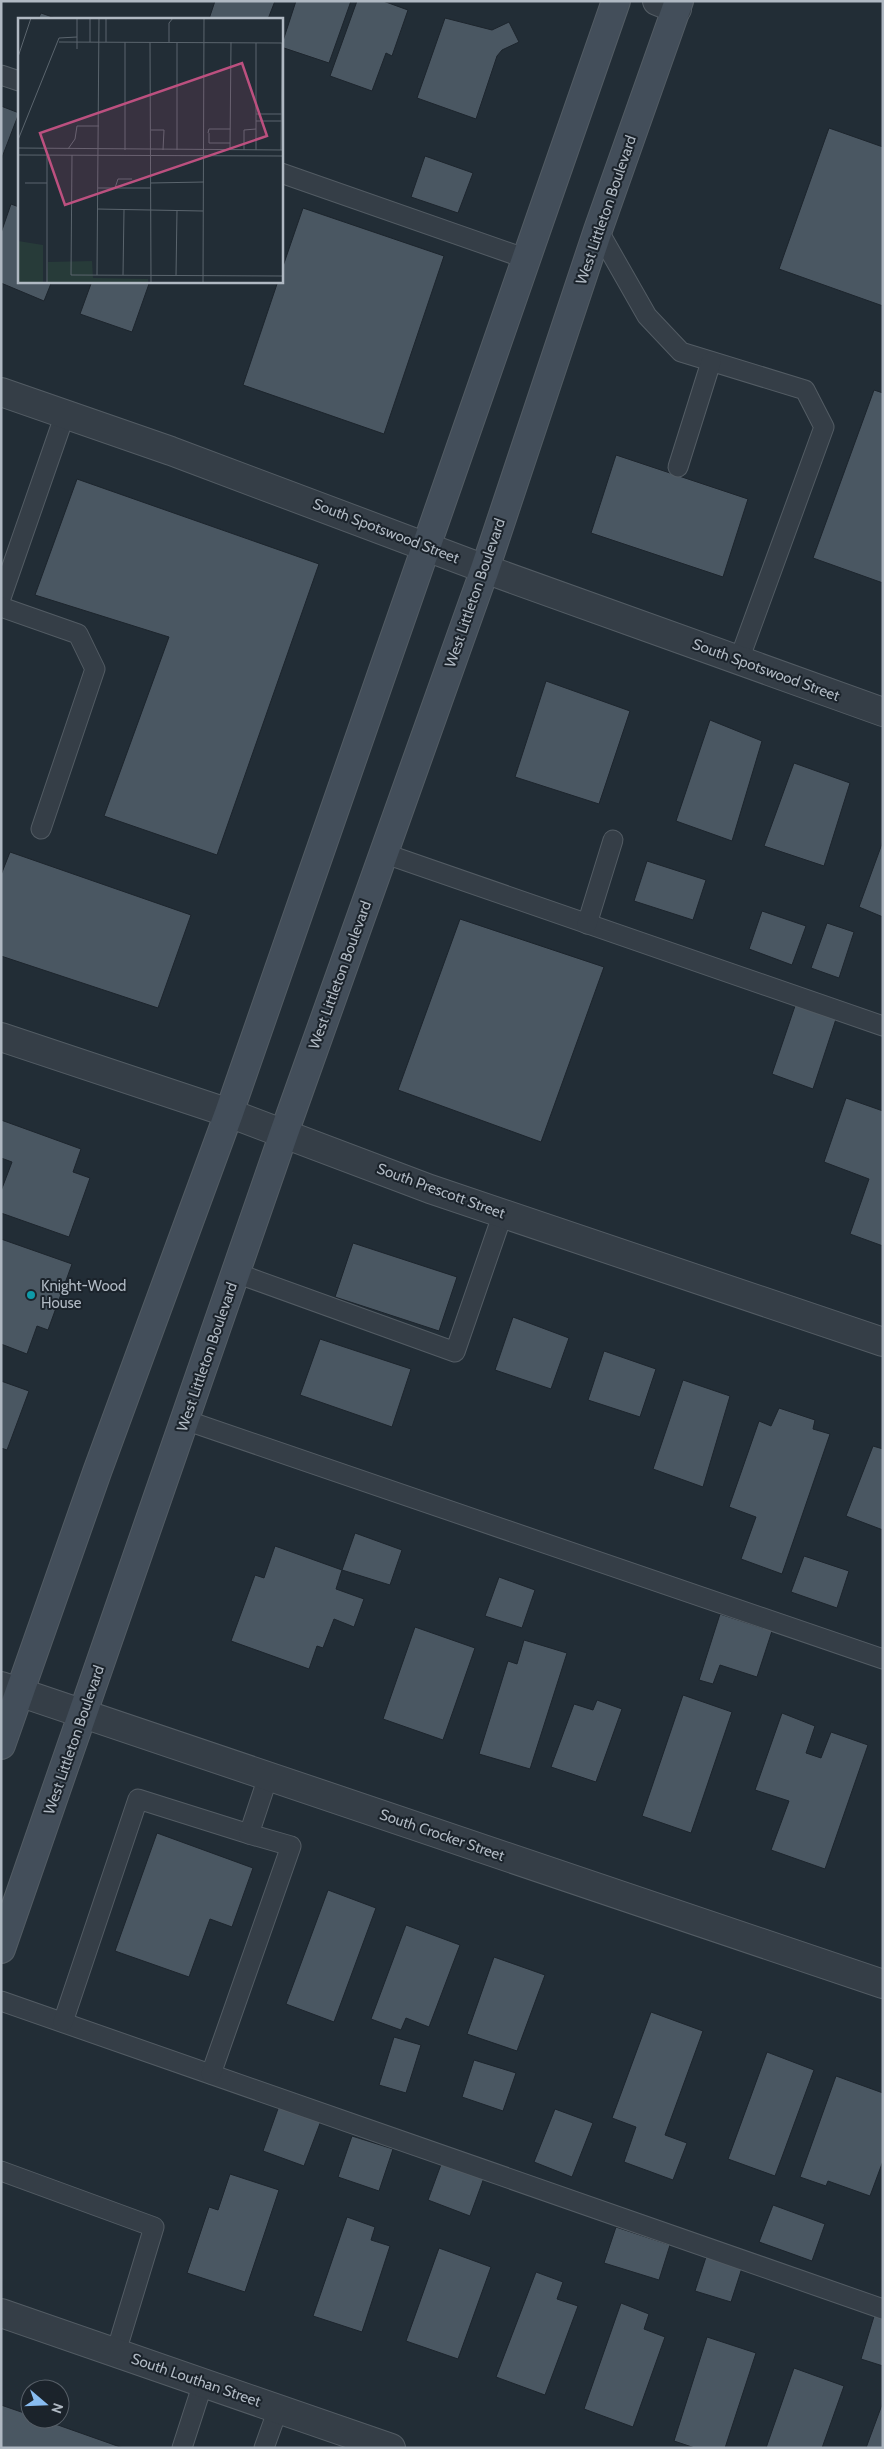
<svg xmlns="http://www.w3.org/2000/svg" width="884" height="2449" font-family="Cabin,sans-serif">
<rect width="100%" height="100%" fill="#222d36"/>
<g fill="#4a5762" stroke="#1d252d">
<path d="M215,1H275L268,19H209Z"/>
<path d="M296,1H351L329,63L281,47Z"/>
<path d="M357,1H383L408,10L392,56L386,53L372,91L330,76Z"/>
<path d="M41,13L58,19H38Z"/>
<path d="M445,18L492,30L509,22L519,42L502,50L497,56L476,119L417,98Z"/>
<path d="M1,106L19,113L1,160Z"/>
<path d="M829,128L883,147V306L779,269Z"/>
<path d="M425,156L473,173L458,213L411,197Z"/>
<path d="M11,204L19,207V281H52L44,301L1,283V233Z"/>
<path d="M303,208L444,256L384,434L243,385L278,281H281V272Z"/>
<path d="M92,281H150L132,332L80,314Z"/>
<path d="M874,390L883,393V583L813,558Z"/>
<path d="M616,455L748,499L723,577L591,533Z"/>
<path d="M77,479L319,564L217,855L104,816L169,637L35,595Z"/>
<path d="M546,681L630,711L599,804L515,777Z"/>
<path d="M710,720L762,741L732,841L676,821Z"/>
<path d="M794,763L850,783L824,866L764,846Z"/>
<path d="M883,841V917L859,907Z"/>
<path d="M10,852L191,915L158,1008L1,956V875Z"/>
<path d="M647,861L706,880L693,920L634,901Z"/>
<path d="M762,911L806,926L792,965L749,949Z"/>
<path d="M460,919L604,967L541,1142L398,1090Z"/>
<path d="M827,923L854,932L839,978L811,968Z"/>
<path d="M796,1003L836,1019L813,1089L772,1074Z"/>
<path d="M846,1098L883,1111V1246L850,1234L869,1179L824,1162Z"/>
<path d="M1,1120L81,1149L73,1172L90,1178L69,1237L1,1213V1191L12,1162L1,1158Z"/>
<path d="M1,1239L72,1264L48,1330L37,1326L27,1354L1,1344Z"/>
<path d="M353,1243L457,1277L439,1331L335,1297Z"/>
<path d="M513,1317L569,1338L551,1389L495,1370Z"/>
<path d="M320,1339L411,1369L392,1427L300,1395Z"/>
<path d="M604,1351L656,1369L640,1417L588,1400Z"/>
<path d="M683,1380L730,1396L703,1487L653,1469Z"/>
<path d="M1,1381L29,1391L7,1450L1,1448Z"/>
<path d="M779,1408L815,1420L813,1429L830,1434L782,1574L741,1559L756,1517L729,1507L759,1421L771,1426Z"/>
<path d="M873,1446L883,1449V1530L846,1516Z"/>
<path d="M355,1533L402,1550L390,1585L342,1570Z"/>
<path d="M275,1546L342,1570L336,1589L364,1599L354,1627L334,1619L323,1648L317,1646L309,1669L231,1641L255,1575L264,1578Z"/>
<path d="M804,1556L849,1571L837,1608L791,1592Z"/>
<path d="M499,1577L535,1590L522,1628L485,1616Z"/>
<path d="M720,1614L772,1631L757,1677L720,1665L713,1684L699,1680Z"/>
<path d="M415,1627L475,1648L443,1740L383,1719Z"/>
<path d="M524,1640L567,1653L530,1769L479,1754L508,1661L517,1664Z"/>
<path d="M683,1695L732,1712L691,1833L642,1816Z"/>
<path d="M597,1700L622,1709L596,1782L551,1767L574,1704L593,1710Z"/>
<path d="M782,1713L815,1726L806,1753L821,1758L831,1732L868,1745L825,1869L771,1850L789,1801L755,1790Z"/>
<path d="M157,1833L253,1868L232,1927L210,1919L189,1977L115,1951Z"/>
<path d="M328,1890L376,1908L334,2022L286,2004Z"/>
<path d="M406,1925L460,1945L429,2027L406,2018L401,2030L371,2019Z"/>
<path d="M494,1957L545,1975L517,2051L467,2034Z"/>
<path d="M651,2012L703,2031L665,2135L687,2143L673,2180L624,2162L636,2127L612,2118Z"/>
<path d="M394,2037L421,2045L406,2093L379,2085Z"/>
<path d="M767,2052L814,2070L775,2176L728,2159Z"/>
<path d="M474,2060L516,2073L503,2111L462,2097Z"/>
<path d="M836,2076L883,2093V2161L870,2196L828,2181L826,2186L800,2177Z"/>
<path d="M280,2103L322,2118L304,2166L263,2151Z"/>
<path d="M555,2109L593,2123L572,2177L534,2162Z"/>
<path d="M352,2136L393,2149L379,2191L338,2177Z"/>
<path d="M443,2159L485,2175L470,2216L428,2200Z"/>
<path d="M230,2174L279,2190L245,2292L187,2273L209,2207L218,2210Z"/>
<path d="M773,2205L825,2224L812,2261L759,2242Z"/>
<path d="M347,2217L375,2227L371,2240L390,2246L362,2332L313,2316Z"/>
<path d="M616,2227L670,2245L659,2280L604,2263Z"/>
<path d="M439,2248L491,2267L458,2359L406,2341Z"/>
<path d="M706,2257L742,2268L731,2302L695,2291Z"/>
<path d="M536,2272L563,2282L557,2299L578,2306L545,2395L496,2377Z"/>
<path d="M621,2303L649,2314L644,2329L665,2337L633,2427L584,2409Z"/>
<path d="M875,2313L883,2316V2366L861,2359Z"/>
<path d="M707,2337L756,2353L725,2448H695L674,2441Z"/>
<path d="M794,2368L844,2386L822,2448H766Z"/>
<path d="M883,2402V2448H866Z"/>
<path d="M1,2405L30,2415V2419H41L123,2448H1Z"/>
</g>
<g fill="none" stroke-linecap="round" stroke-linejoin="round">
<defs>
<g id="lane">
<path d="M1,75L19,81"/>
<path d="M281,173L527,259"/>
<path d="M598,230L647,316L681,352L805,390L824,427L739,660"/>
<path d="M678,467L711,362"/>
<path d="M1,598L65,414"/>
<path d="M1,607L78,634L95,669L41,829"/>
<path d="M383,853L883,1026"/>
<path d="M587,924L613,840"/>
<path d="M236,1273L455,1352L503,1213"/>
<path d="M185,1420L883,1659"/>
<path d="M1,2001L883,2309"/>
<path d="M63,2022L138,1799L249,1834"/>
<path d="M211,2074L291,1846L249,1834L268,1777"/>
<path d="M1,2171L154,2227L116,2352"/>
<path d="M182,2448L203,2383"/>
<path d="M264,2448L278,2409"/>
</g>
<g id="street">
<path d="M657,1L677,9"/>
<path d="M1,392L171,451L485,569L883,712"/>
<path d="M1,1037L229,1113L430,1189L883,1342"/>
<path d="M1,1686L883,1984"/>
<path d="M1,2313L391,2448"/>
</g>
<g id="secondary">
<path d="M1,1745L97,1472L229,1113L616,1"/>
<path d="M1,1949L284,1133L485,569L598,230L679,1"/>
</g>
</defs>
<use href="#lane" stroke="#535c64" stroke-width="21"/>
<use href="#street" stroke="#535c64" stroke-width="30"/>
<use href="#secondary" stroke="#535c64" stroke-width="30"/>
<use href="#lane" stroke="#353e47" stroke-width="19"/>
<use href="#street" stroke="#353e47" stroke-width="28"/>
<use href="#secondary" stroke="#434e5a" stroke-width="28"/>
</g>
<circle fill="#0f9aa8" stroke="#1b232b" stroke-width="2" cx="31" cy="1295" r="5"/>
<g text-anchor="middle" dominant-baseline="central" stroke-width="4" stroke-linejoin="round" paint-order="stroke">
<g font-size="15" fill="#b0b9c3" stroke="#1b232b">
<text transform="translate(606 210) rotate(-71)">West Littleton Boulevard</text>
<text transform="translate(386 531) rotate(21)">South Spotswood Street</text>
<text transform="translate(475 593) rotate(-71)">West Littleton Boulevard</text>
<text transform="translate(766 670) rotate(20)">South Spotswood Street</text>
<text transform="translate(340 975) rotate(-70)">West Littleton Boulevard</text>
<text transform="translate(441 1191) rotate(20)">South Prescott Street</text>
<text transform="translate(207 1357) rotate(-71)">West Littleton Boulevard</text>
<text transform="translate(74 1740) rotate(-71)">West Littleton Boulevard</text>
<text transform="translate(442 1835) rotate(19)">South Crocker Street</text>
<text transform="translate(196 2380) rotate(19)">South Louthan Street</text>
</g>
<g font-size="15" fill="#b0b9c3" stroke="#1b232b" text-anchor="start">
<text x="41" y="1286">Knight-Wood<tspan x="41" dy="17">House</tspan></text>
</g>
</g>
<g transform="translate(18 18)">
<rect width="265" height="265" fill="#222d36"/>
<path d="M0,223L25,227V265H0ZM74,243L75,260L130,261V265H29L30,244Z" fill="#273b39"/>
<path fill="none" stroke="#5b656e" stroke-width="1" d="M59,0V31M88,0V24M41,24L265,25M72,24V0M132,24L133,265M151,24V5L155,0M159,24V132M0,39L13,0M238,96H264M238,103H264M133,112H146L145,132M190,115L191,111H212M191,115V125H212M0,122L41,20L59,19M0,130L265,132M50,131L57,121L59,108H81M107,132V24M212,132L213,24M226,132V112L238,111M238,132V25M263,132L264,25M29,134V265M0,137L265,138M54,137L53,257L265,258M7,165H29M133,165L186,164M80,170H133M97,170L100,161H114M79,191L185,193M79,257L81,0M105,257L106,192M158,258L159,192M185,265L186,0"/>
<path fill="#bc507f" fill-opacity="0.15" stroke="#bc507f" stroke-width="2.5" d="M224,45L249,118L47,187L22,115Z"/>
<rect width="265" height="265" fill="none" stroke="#b0b9c3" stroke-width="2.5"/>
</g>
<rect width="884" height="2449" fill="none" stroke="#b0b9c3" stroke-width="5"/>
<g transform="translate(45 2404) rotate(109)"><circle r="24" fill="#1b232b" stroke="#575f68"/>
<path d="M0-4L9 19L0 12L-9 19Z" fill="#88bcf0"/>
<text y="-8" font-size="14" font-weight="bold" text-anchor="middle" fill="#b0b9c3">N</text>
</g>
</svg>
